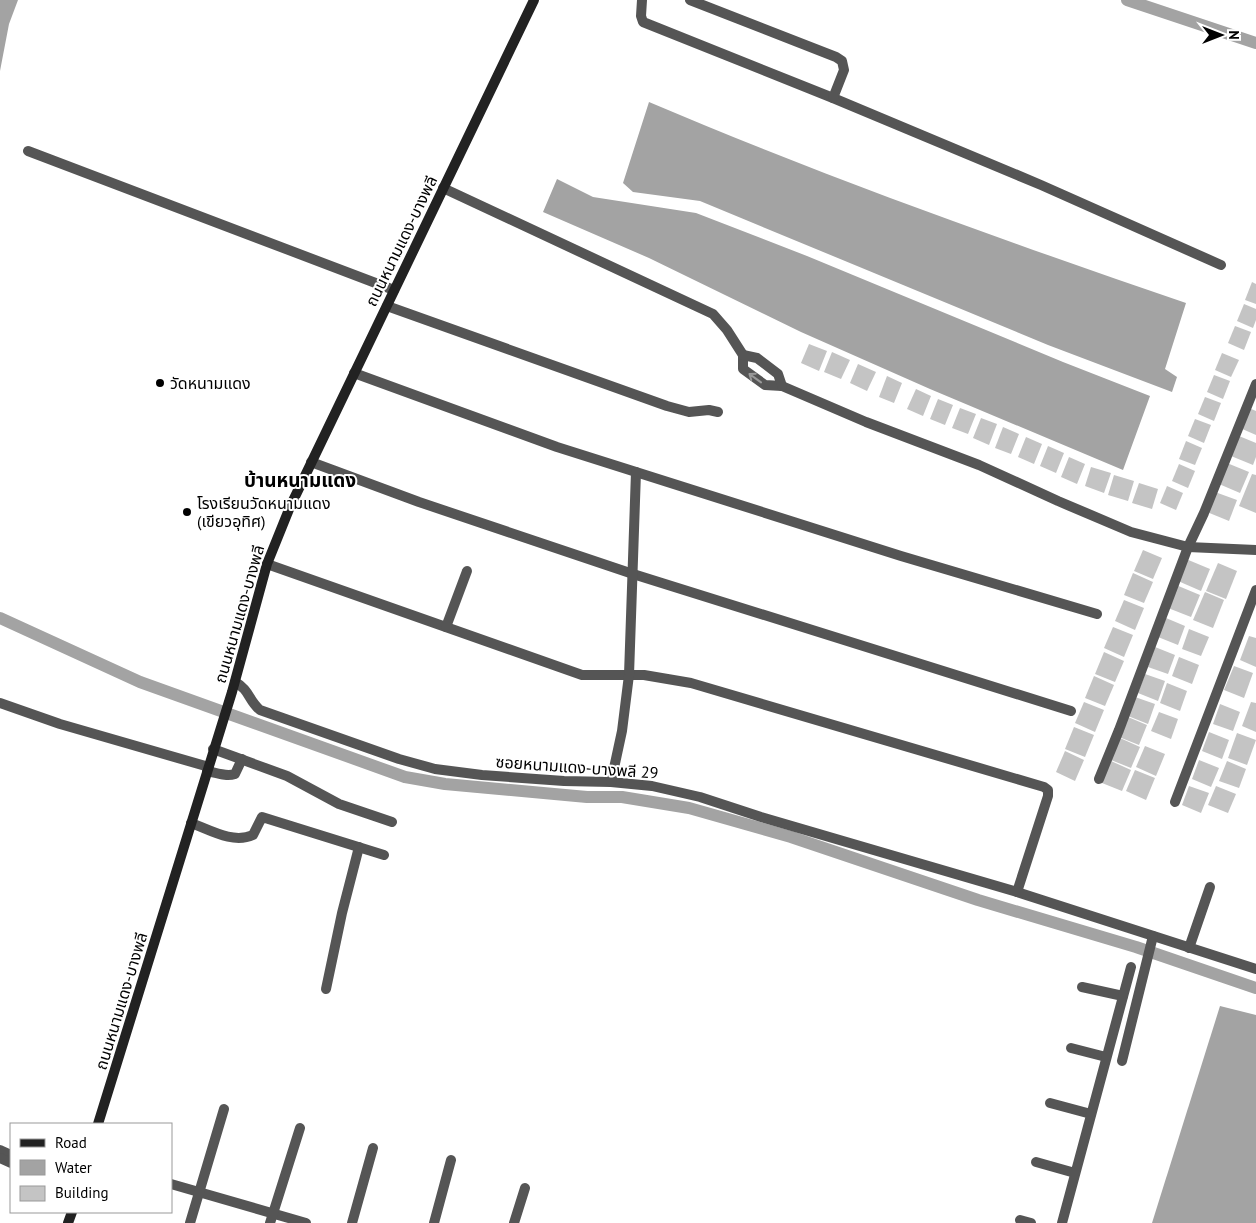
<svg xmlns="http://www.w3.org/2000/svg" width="1256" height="1223" font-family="'PT Sans','Noto Sans Thai',sans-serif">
<rect width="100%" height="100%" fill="#fff"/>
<g fill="#a3a3a3">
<path d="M0,0H18L9,24L0,71Z"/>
<path d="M649,102C825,177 1005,241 1186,303L1165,369L1177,377L1172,392L1048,345L700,201L633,192L623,183Z"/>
<path d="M557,179L593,197L696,213L807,256L1063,362L1150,396L1123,470L930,389L801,332L649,258L543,212Z"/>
<path d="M1220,1006L1256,1015V1223H1152Z"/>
</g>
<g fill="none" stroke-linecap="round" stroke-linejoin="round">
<g stroke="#a3a3a3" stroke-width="12">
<path d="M1127,0L1256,43"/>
<path d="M0,618L140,682L405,777L445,784L587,797H622L689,808L791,837L978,900L1136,947L1256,988"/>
</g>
</g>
<g fill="#c4c4c4">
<path d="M1252,282L1256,284V304L1245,300Z"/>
<path d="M1244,304L1256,309V320L1253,328L1237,321Z"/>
<path d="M1235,326L1251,332L1244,350L1228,343Z"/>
<path d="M809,344L827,351L819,371L801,363Z"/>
<path d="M832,352L850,360L841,379L824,372Z"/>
<path d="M1222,353L1239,360L1231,377L1215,370Z"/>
<path d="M858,364L876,372L867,391L850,383Z"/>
<path d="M1214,375L1230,381L1223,399L1207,392Z"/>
<path d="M887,376L902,383L894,403L879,397Z"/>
<path d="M916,389L931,396L923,416L907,409Z"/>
<path d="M1205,397L1221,403L1214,421L1198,414Z"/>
<path d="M938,399L953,405L945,425L930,419Z"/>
<path d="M960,408L976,414L968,434L952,428Z"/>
<path d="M1249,408L1256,411V435L1240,428Z"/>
<path d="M981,418L997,424L989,445L973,438Z"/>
<path d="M1195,419L1211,425L1204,443L1188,436Z"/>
<path d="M1003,427L1019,434L1011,454L995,448Z"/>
<path d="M1239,436L1256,443V457L1253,465L1231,456Z"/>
<path d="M1026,437L1042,444L1034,464L1018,457Z"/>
<path d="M1186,441L1202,448L1195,465L1179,459Z"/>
<path d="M1048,446L1064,453L1056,473L1040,466Z"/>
<path d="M1069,457L1085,464L1077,484L1061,477Z"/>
<path d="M1227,463L1249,472L1240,493L1219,484Z"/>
<path d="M1179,464L1195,471L1188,488L1172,481Z"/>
<path d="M1091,467L1111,473L1104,493L1085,486Z"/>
<path d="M1252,474L1256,475V513L1239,506Z"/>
<path d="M1114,475L1134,481L1128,501L1108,495Z"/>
<path d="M1139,483L1158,489L1152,509L1132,503Z"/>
<path d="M1167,486L1183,493L1176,510L1160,503Z"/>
<path d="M1215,492L1237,500L1229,521L1207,512Z"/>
<path d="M1143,550L1162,558L1153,579L1134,571Z"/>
<path d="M1186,559L1210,569L1201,591L1178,581Z"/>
<path d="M1218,563L1237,571L1226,599L1206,591Z"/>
<path d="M1133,573L1153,582L1144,603L1124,595Z"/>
<path d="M1176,585L1200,595L1191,617L1168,608Z"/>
<path d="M1205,592L1224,600L1213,628L1193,620Z"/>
<path d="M1124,600L1144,608L1135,630L1115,621Z"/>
<path d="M1166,618L1185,626L1178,645L1158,637Z"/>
<path d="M1113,627L1133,635L1124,657L1104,648Z"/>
<path d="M1189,629L1209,637L1201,656L1182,649Z"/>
<path d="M1249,636L1256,638V667L1240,660Z"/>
<path d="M1155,647L1175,655L1168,674L1148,667Z"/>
<path d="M1104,652L1124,661L1115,682L1095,674Z"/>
<path d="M1179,657L1199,665L1192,684L1172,676Z"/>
<path d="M1234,666L1253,673L1244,698L1224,690Z"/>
<path d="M1145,674L1165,681L1158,701L1138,693Z"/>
<path d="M1094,676L1114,685L1105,706L1085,698Z"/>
<path d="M1167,683L1187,691L1180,711L1160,703Z"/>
<path d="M1135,697L1155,704L1148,724L1128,716Z"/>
<path d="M1084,702L1104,710L1095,732L1075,723Z"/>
<path d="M1251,702L1256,703V732L1242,726Z"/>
<path d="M1220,704L1240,712L1233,731L1213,724Z"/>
<path d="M1159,712L1178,719L1171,739L1151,731Z"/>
<path d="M1128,717L1147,725L1139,745L1119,737Z"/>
<path d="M1074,727L1094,735L1085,757L1065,749Z"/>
<path d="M1209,732L1229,740L1222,759L1202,751Z"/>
<path d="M1237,733L1256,740L1247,765L1228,758Z"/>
<path d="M1120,738L1140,747L1131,768L1111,760Z"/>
<path d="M1145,746L1165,754L1156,776L1136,767Z"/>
<path d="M1065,751L1084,760L1075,781L1056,772Z"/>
<path d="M1199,760L1219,768L1211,787L1192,779Z"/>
<path d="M1111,761L1131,770L1122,791L1102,783Z"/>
<path d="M1227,761L1246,769L1239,788L1219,781Z"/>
<path d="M1135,770L1155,778L1146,800L1126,791Z"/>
<path d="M1189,786L1209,793L1201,813L1182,805Z"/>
<path d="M1216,786L1236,794L1228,813L1208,805Z"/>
</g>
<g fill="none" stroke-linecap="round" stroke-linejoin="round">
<g stroke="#555" stroke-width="10">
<path d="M642,0L641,16L643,22L833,98L1041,185L1221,265"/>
<path d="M690,0L836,57L842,61L844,70L833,98"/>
<path d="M28,151L394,290"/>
<path d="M443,188L713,314L727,330L743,355V369L765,385L782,386L866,422L979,465L1058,501L1131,532L1188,547L1256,550"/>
<path d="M387,306L667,406L689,412L709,410L718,412"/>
<path d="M743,355L757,358L778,374L782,386"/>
<path d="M354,373L557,447L901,556L1097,614"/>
<path d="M311,462L419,502L633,574L1071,711"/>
<path d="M267,564L582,675H644L691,683L1044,787L1048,790V796L1017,892"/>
<path d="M446,627L467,571"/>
<path d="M235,682C250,690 248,700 260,710L399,759L435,769L482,775L564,781L611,782L652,786L700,797L761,817L1017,892L1256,969"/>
<path d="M0,703L60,724L209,767"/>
<path d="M213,749L287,776L339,804L392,822"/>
<path d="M207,771C217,773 226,777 235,774L242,759"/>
<path d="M1099,779L1119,730L1188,547L1204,513L1256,384"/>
<path d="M611,782L622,731L629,675L636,472"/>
<path d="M1175,802L1256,590"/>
<path d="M191,823C210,830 233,844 253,835L262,817L384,855"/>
<path d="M1189,948L1210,887"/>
<path d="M1082,987L1123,996"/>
<path d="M326,989L342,913L359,847"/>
<path d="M1071,1048L1106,1057"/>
<path d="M1122,1061L1153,936"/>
<path d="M1050,1103L1091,1114"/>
<path d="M0,1150L11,1155"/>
<path d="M0,1158L11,1163"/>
<path d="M1036,1162L1075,1173"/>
<path d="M171,1184L306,1223"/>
<path d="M1020,1220L1031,1223"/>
<path d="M190,1223L224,1109"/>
<path d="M270,1223L300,1128"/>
<path d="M352,1223L373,1148"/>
<path d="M434,1223L451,1160"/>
<path d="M514,1223L525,1188"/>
<path d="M1062,1223L1131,967"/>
</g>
<g stroke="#222" stroke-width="10">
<path d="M98,1124L232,692L267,564L290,507L534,0"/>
<path d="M68,1223L72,1212"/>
</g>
</g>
<defs><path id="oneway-shaft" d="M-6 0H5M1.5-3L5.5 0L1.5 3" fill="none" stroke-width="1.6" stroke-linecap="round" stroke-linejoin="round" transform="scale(1.25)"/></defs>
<use stroke="#999" href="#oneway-shaft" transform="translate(755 378) rotate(-144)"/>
<g fill="#000" stroke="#fff" stroke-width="2">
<circle cx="160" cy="383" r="5"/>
<circle cx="187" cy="512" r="5"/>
</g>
<g text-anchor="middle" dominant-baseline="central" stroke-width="4" stroke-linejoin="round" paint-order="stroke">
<g font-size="16" fill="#000" stroke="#fff">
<text transform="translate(401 241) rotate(-64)">ถนนหนามแดง-บางพลี</text>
<text transform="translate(239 614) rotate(-74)">ถนนหนามแดง-บางพลี</text>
<text transform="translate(577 767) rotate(4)">ซอยหนามแดง-บางพลี 29</text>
<text transform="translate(121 1001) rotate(-73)">ถนนหนามแดง-บางพลี</text>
</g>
<g font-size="16" fill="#000" stroke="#fff" text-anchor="start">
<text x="170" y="383">วัดหนามแดง</text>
<text x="197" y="503">โรงเรียนวัดหนามแดง<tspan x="197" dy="18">(เขียวอุทิศ)</tspan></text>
</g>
<g font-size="19" font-weight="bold" fill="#000" stroke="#fff">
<text x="300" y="480">บ้านหนามแดง</text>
</g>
</g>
<rect x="10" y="1123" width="162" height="90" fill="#ffffff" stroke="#999999"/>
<rect x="20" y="1139" width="25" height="8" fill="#222222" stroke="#999999"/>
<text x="55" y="1148" font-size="15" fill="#000000">Road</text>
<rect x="20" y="1160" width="25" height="15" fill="#a3a3a3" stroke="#999999"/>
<text x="55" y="1173" font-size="15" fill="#000000">Water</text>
<rect x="20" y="1186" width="25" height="15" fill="#c4c4c4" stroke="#999999"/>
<text x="55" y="1198" font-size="15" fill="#000000">Building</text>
<g transform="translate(1221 35) rotate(90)" stroke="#ffffff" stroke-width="4" paint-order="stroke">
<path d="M0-4L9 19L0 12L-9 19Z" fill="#000000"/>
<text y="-8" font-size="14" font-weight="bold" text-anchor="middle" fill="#000000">N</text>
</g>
</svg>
